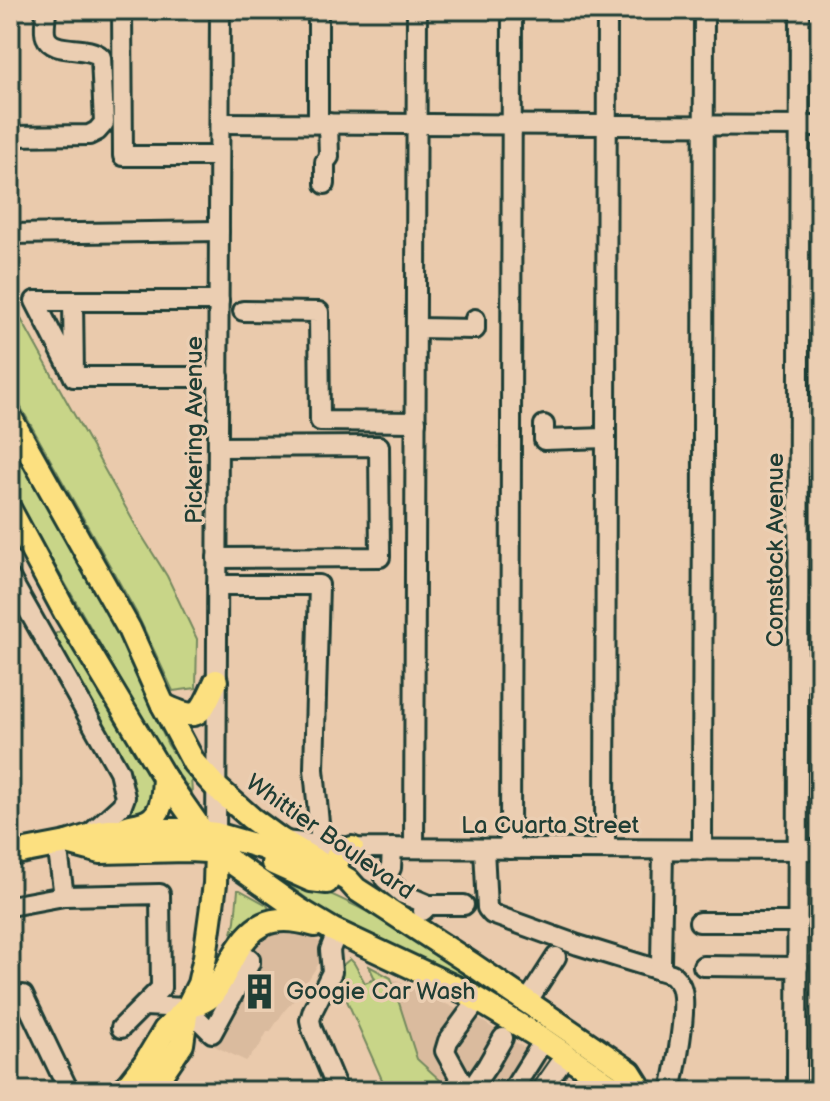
<svg xmlns="http://www.w3.org/2000/svg" width="830" height="1101" font-family="'Balsamiq Sans',sans-serif">
<rect width="100%" height="100%" fill="#eacaac"/>
<filter id="ink" filterUnits="userSpaceOnUse"><feTurbulence type="fractalNoise" baseFrequency=".0125" numOctaves="2"/><feDisplacementMap in="SourceGraphic" scale="16" xChannelSelector="R" yChannelSelector="G"/><feConvolveMatrix kernelMatrix="1 2 1 2 8 2 1 2 1" color-interpolation-filters="sRGB"/></filter>
<g filter="url(#ink)">
<g fill="#dabb9e">
<path d="M292,930L320,942L323,957L297,997L285,1010L270,1032H267L259,1047L246,1061L204,1041L237,972L251,949L264,936L281,931Z"/>
<path d="M391,978L482,1021L592,1091H452L417,1059Z"/>
</g>
<g fill="#c8d588" stroke="#74895e" stroke-width="2">
<path d="M10,299L137,528L167,576L197,639L196,688L173,691L137,614L10,388Z"/>
<path d="M10,437L64,536L105,607L168,745L191,778L192,793L170,763L132,700L10,487Z"/>
<path d="M62,630L67,632L156,788V798L143,816L117,820L128,811V782L131,772L55,639V634Z"/>
<path d="M263,866C314,886 364,907 409,936C439,955 468,976 497,996L496,997L322,910Z"/>
<path d="M238,890H240L267,905L270,911L226,958L235,921Z"/>
<path d="M350,959L354,963L365,983L375,979L369,966L391,978L417,1059L452,1091H387L337,978V970Z"/>
</g>
<g fill="none" stroke-linecap="round" stroke-linejoin="round">
<defs>
<g id="minor">
<path d="M122,10L123,156H219"/>
<path d="M220,123L820,126"/>
<path d="M318,123V10"/>
<path d="M10,136L89,135L97,131L104,123L101,57C87,44 53,55 46,37C43,30 46,18 46,10"/>
<path d="M325,184V162L329,157L328,123"/>
<path d="M10,234L219,231"/>
<path d="M73,301L74,377L35,301H219"/>
<path d="M243,311L319,312L320,421L416,422"/>
<path d="M416,328L475,329V319"/>
<path d="M74,377H219"/>
<path d="M544,425V440L606,438"/>
<path d="M217,558L380,557L379,446L219,447"/>
<path d="M10,578L119,771L125,797L122,805L89,835"/>
<path d="M217,585H319L314,769L321,845"/>
<path d="M284,841L352,848L820,850"/>
<path d="M57,844L64,896"/>
<path d="M216,847L220,10"/>
<path d="M392,848L391,868L385,879L403,894L429,905"/>
<path d="M414,848L417,10"/>
<path d="M484,849L487,908L492,914L578,945L672,974C677,979 681,984 682,990C687,1011 676,1068 671,1091"/>
<path d="M510,849L512,10"/>
<path d="M605,849L607,10"/>
<path d="M702,850L704,10"/>
<path d="M10,906L64,896L160,894L161,988L121,1028"/>
<path d="M423,911L429,905H464"/>
<path d="M699,922H798"/>
<path d="M337,932L330,950L332,972L313,1010L310,1020L312,1029L338,1091"/>
<path d="M703,966L798,967"/>
<path d="M659,970L661,963L663,850"/>
<path d="M23,995L67,1087L64,1091"/>
<path d="M527,1002L556,957"/>
<path d="M144,1006L187,1008L212,1033L250,963V959L237,949"/>
<path d="M820,1065V1089"/>
<path d="M467,1091L445,1051L448,1041L478,1000"/>
<path d="M470,1091L487,1066L503,1038"/>
<path d="M512,1091L544,1040"/>
<path d="M541,1091L566,1055"/>
<path d="M797,1091L800,10"/>
</g>
<g id="major">
<path d="M10,417L129,629L163,705L194,763L215,786L251,818L281,840L348,880L356,889L473,965L630,1072L642,1091"/>
<path d="M10,510L65,612L164,777L216,851L298,909L333,930L465,992L544,1040L610,1085L629,1091"/>
<path d="M163,705C200,723 200,715 216,681"/>
<path d="M127,827C134,825 142,824 148,821C164,813 163,792 164,777"/>
<path d="M67,843L100,852L188,850L225,852"/>
<path d="M10,854L67,843L101,832L119,830H179L216,834L264,848L293,862"/>
<path d="M273,863L311,880L327,882"/>
<path d="M336,873L337,857L352,848"/>
<path d="M187,1008C194,1005 204,1002 210,997C218,989 224,975 229,965C250,923 270,912 315,925"/>
<path d="M123,1091L145,1063L165,1030L187,1008L199,984L205,957L215,884L216,851"/>
<path d="M150,1091L182,1044L187,1008"/>
</g>
</defs>
<use href="#minor" stroke="#1f3d34" stroke-width="24"/>
<use href="#major" stroke="#1f3d34" stroke-width="28"/>
<use href="#minor" stroke="#ebceb2" stroke-width="18"/>
<use href="#major" stroke="#fce080" stroke-width="22"/>
</g>
</g>
<defs>
<symbol id="building-bare" viewBox="-9 -9 18 18"><path d="M-4-6H4V6H1V3H-1V6H-4ZM-2.5-4.3h1.7v1.8h-1.7ZM.8-4.3h1.7v1.8H.8ZM-2.5-1h1.7V.8h-1.7ZM.8-1h1.7V.8H.8Z" fill="#1f3d34" stroke="#ebceb2" stroke-width="2.5" paint-order="stroke"/></symbol>
</defs>
<g fill-rule="evenodd">
<use href="#building-bare" x="234" y="966" width="51" height="51"/>
</g>
<g text-anchor="middle" dominant-baseline="central" stroke-width="7" stroke-linejoin="round" paint-order="stroke">
<g font-size="24" fill="#1f3d34" stroke="#ebceb2">
<text transform="translate(194 430) rotate(-90)">Pickering Avenue</text>
<text transform="translate(775 550) rotate(-90)">Comstock Avenue</text>
<text x="550" y="825">La Cuarta Street</text>
<text transform="translate(330 837) rotate(35)">Whittier Boulevard</text>
</g>
<g font-size="24" fill="#1f3d34" stroke="#ebceb2" text-anchor="start">
<text x="286" y="991">Googie Car Wash</text>
</g>
</g>
<rect width="830" height="1101" fill="none" stroke="#ebceb2" stroke-width="40"/>
<rect x="20" y="20" width="790" height="1061" fill="none" stroke="#1f3d34" stroke-width="3" filter="url(#ink)"/>
</svg>
